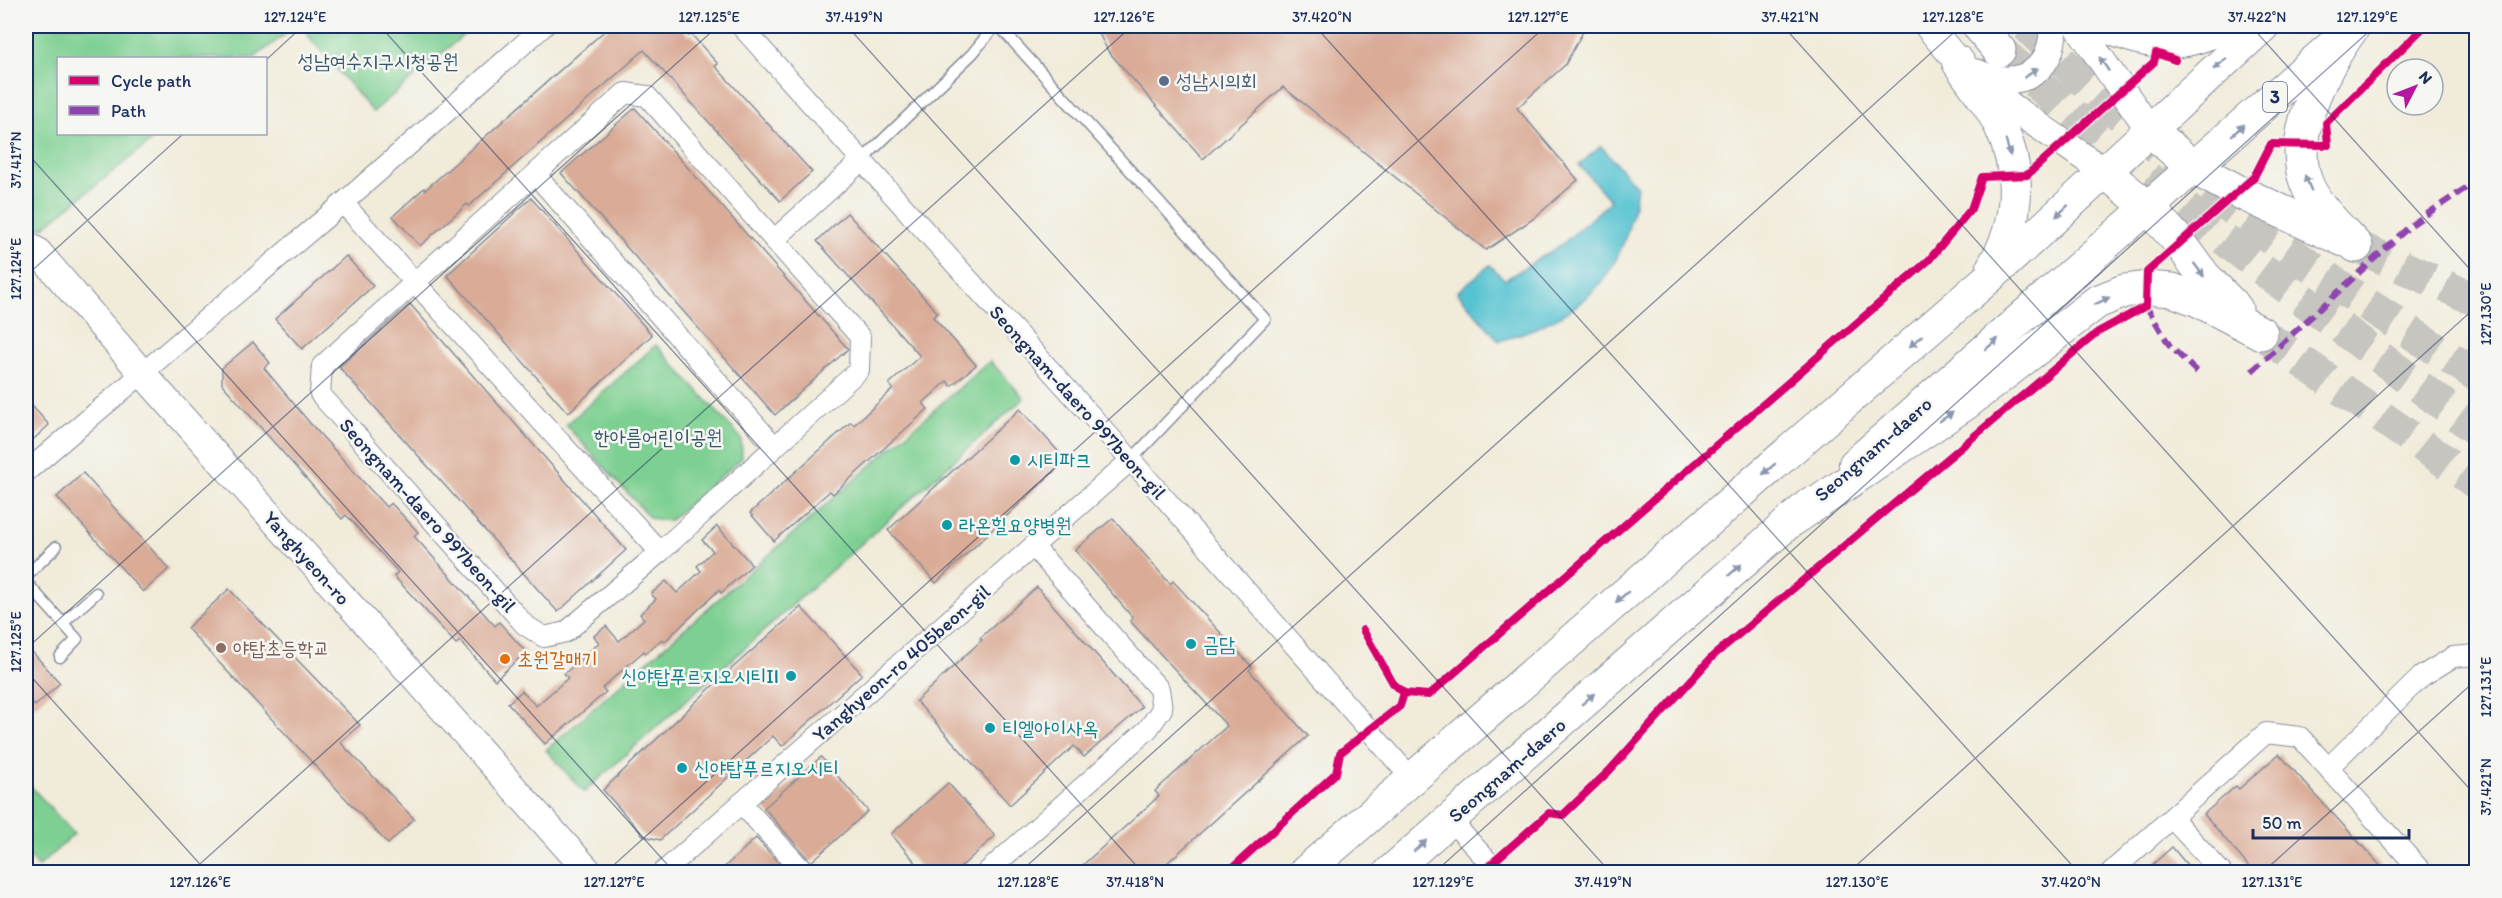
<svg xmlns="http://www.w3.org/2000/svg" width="2502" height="898" font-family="Itim,'Poor Story',sans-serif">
<rect width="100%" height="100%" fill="#f6f6f2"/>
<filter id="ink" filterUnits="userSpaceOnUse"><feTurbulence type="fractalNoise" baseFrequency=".0167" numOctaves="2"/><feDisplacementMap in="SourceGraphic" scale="12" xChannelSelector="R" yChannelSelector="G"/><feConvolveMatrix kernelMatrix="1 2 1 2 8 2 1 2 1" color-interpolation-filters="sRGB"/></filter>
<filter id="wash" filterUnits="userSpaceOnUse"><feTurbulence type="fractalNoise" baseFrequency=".008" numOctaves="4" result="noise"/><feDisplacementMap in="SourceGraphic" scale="24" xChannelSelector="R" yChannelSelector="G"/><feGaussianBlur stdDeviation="1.35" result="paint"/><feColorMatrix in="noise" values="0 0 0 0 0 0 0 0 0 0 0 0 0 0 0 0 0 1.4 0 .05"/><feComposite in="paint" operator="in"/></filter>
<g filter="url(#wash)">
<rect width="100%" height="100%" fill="#f1ebd9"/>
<g fill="#7ed092" stroke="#4c8078" stroke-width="1.5">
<path d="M26,26H296L254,58H58V134H160L42,228L26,220Z"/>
<path d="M300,26H299H474L373,112Z"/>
<path d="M656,345L741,438L742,458L669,521L650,518L566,425Z"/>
<path d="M990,361L1024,398L584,792L546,750Z"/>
<path d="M26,781L74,834L38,867L26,854Z"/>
</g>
<path fill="#57c3d1" stroke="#397998" stroke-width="1.5" d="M1601,146L1637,187C1624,278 1587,314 1499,341L1457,292L1490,265L1505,280L1561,245L1611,201L1579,165Z"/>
<g id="blocks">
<g fill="#daab96">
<path d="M610,26H679L689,36L691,34L718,64L715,66L812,172L780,201L644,50L469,206L467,204L420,246L393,216L424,188L425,190Z"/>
<path d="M1095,26H1586L1565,65L1517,108L1578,180L1533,219L1486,250L1283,87L1203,159L1108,51Z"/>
<path d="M635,108L848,349L775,415L561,173Z"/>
<path d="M531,198L652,335L568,413L447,275Z"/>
<path d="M847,213L938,313L933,317L976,365L951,386L947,381L923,403L928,409L833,494L830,491L774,541L750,513L851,422L854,425L893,389L889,384L920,356L817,241Z"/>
<path d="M346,256L373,286L302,349L275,319Z"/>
<path d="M410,304L626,550L558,612L339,367Z"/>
<path d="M253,342L270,363L264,368L309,422L386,507L391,503L418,532L414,536L495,626L499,622L526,652L495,680L460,641L456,644L394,576L398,572L346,515L342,519L222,384V368Z"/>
<path d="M26,399L49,425L26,446Z"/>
<path d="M1020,409L1066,460L936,583L888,530Z"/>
<path d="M83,473L169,569L143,592L57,497Z"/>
<path d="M1113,518L1170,584L1173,581L1252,667L1249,670L1308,736L1156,873H1074L1159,796L1155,791L1227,726L1130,621L1133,618L1075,550Z"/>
<path d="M717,526L752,565L721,593L719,590L665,641L662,639L646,653L644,651L602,688L606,692L545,744L508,703L522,691L536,706L568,678L564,674L599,643L594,636L606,626L619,641L644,619L640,614L656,599L651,594L666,581L677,593L701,571L697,566L713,551L702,540Z"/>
<path d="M1037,587L1142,707L1084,757L1074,746L1010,805L916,701L982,640L980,638Z"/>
<path d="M229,589L360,725L340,742L414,819L388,844L187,628Z"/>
<path d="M801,607L862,674L782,746L773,736L660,840L644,836L603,790L720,679Z"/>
<path d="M26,645L60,683L35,706L26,696Z"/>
<path d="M2279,754L2313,792L2387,873H2254L2204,814L2236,786L2239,789Z"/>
<path d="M821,757L868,811L811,862L764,808Z"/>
<path d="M948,783L995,836L954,873H925L891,834Z"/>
<path d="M756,838L788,873H718Z"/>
<path d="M2172,847L2194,873H2143Z"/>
</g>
</g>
</g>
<g filter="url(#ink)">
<use href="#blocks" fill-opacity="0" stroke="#868d9c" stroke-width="1.5"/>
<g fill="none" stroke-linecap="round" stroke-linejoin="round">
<g stroke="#c6c5c0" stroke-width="33" stroke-dasharray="33 16" stroke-linecap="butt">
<path d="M2027,26C2103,103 2184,174 2271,238C2337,287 2408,330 2476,375"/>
<path d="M1999,50L2113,150L2258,266L2476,429"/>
<path d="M2356,246L2476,300"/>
<path d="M2261,333L2476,483"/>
</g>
<defs>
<g id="service">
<path d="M999,26L1265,319L1131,460"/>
<path d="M861,161L972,54L995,26"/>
<path d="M26,576L56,547"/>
<path d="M26,582L77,639L60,657"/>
<path d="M63,623L96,593"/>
</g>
<g id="minor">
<path d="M741,26L1131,460L1413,780"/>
<path d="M625,93L647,96L860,337L859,370L660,552L566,632L544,637L525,625L320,394L322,366Z"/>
<path d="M536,175L775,447"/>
<path d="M343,203L660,552"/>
<path d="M774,240L861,161"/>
<path d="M26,472L343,203L544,26"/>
<path d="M2329,767L2422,676L2453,657L2476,655"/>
<path d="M741,803L804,872"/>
<path d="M2172,818L2221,872"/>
<path d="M1450,820L1498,872"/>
<path d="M663,872L1131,460"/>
<path d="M987,872L1148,729L1162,709L1159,689L1033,546"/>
<path d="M2111,872L2266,733L2300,737L2422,872"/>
</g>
<g id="secondary">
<path d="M1928,26L1958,62L2012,107L2105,172"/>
<path d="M2078,26L2149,129"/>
<path d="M1977,73C2018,91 2054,73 2053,26"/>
<path d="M26,245L37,251L143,374L589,872"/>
</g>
<g id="primary">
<path d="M2105,26C2152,47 2179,48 2226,26"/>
<path d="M1958,62C1972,83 1991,105 2001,128C2022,173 2019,225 1993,266"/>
<path d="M2105,172L2149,208"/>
<path d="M1855,464L2341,38"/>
<path d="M1305,872L2000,268L2263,26"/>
<path d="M1390,872L1811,503"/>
</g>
<g id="trunk">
<path d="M1979,26L1999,50"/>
<path d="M2353,27C2324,67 2284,139 2309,189C2320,211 2340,228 2356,246"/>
<path d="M2149,129L2194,168L2237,191L2344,240"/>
<path d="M2149,208L2180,243L2204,276L2236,309"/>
<path d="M1792,520L1966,403L2097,302L2124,291L2147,288L2172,290L2196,299L2261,333"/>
</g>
</defs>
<use href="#service" stroke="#868d9c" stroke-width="13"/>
<use href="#minor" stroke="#868d9c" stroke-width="22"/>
<use href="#secondary" stroke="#868d9c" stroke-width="29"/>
<use href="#primary" stroke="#868d9c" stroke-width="34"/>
<use href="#trunk" stroke="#868d9c" stroke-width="35"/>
<use href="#service" stroke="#fff" stroke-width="10"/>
<use href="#minor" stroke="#fff" stroke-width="20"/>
<use href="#secondary" stroke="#fff" stroke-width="27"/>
<use href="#primary" stroke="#fff" stroke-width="32"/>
<use href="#trunk" stroke="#fff" stroke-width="33"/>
<g stroke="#8e44ad" stroke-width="6" stroke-dasharray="12 6" stroke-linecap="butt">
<path d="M2146,306L2170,346L2201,376"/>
<path d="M2252,371L2411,225L2476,181"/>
</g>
<defs>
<g id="cycleway">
<path d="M1363,630L1393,683L1404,693L1429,695L1929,260L1971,209L1982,177L2027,175L2154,62L2156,53L2175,60"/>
<path d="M1228,872L1336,773L1340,753L1400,706L1404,693"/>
<path d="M1482,872L1549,813L1563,815L1609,771L1713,656L2098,332L2146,306L2147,272L2254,177L2271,144L2328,145L2326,123L2425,26"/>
</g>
</defs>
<use href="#cycleway" stroke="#f6f6f2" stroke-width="11"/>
<use href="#cycleway" stroke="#d6006c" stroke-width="8"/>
</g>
<defs><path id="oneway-solid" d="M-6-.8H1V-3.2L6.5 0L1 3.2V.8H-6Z" transform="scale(1.5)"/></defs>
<g fill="#8d97ae">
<use href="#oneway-solid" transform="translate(2104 64) rotate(-124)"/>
<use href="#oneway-solid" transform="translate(2220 64) rotate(138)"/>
<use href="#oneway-solid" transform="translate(2031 73) rotate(-34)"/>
<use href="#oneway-solid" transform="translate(2238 130) rotate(-41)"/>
<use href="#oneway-solid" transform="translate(2008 148) rotate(74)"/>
<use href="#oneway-solid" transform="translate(2308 183) rotate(-113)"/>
<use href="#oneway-solid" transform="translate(2062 211) rotate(137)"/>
<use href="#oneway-solid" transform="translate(2199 270) rotate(53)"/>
<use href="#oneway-solid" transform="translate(2102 301) rotate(-26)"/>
<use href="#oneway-solid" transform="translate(1916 341) rotate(139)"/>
<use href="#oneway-solid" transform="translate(1992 344) rotate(-41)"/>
<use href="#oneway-solid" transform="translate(1946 417) rotate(-34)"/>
<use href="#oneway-solid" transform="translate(1769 469) rotate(139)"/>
<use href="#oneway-solid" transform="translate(1735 570) rotate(-41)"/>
<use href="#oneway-solid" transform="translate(1622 597) rotate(139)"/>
<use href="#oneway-solid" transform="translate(1588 699) rotate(-41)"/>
<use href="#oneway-solid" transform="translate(1420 846) rotate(-41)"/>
</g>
</g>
<path fill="none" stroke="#1b2f5e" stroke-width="1.5" stroke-opacity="0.45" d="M380,26L1142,872M847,26L1610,872M1315,26L2078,872M1783,26L2476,796M2251,26L2476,276M266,60L303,26M26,152L674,872M26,276L183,134M26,649L718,26M26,671L207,872M191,872L1132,26M606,872L1546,26M1020,872L1961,26M1435,872L2375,26M1849,872L2476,307M2263,872L2476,680"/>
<circle fill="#5c6f8a" stroke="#f6f6f2" stroke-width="2" cx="1164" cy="81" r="6"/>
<g fill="#0f9aa8" stroke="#f6f6f2" stroke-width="2">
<circle cx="1015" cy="460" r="6"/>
<circle cx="947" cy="525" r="6"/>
<circle cx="1191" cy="644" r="6"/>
<circle cx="791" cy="676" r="6"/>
<circle cx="990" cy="728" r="6"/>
<circle cx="682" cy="768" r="6"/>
</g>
<circle fill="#8d6e63" stroke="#f6f6f2" stroke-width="2" cx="221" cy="648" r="6"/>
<circle fill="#e8710a" stroke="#f6f6f2" stroke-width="2" cx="505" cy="659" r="6"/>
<g text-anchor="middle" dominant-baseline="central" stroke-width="5" stroke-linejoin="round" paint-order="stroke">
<rect fill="#f6f6f2" stroke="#5d6b8a" stroke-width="1.5" x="2263" y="82" width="24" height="30" rx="4.5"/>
<g font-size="18" font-weight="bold" fill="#1b2f5e">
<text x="2275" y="97">3</text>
</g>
<g font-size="20" fill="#34576b" stroke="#f6f6f2">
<text x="378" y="61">성남여수지구시청공원</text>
<text x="658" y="437">한아름어린이공원</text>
</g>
<g font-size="20" fill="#4e5e75" stroke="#f6f6f2" text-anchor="start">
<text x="1176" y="81">성남시의회</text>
</g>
<g font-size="20" fill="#1b2f5e" stroke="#f6f6f2">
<text transform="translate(1078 402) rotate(48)">Seongnam-daero 997beon-gil</text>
<text transform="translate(1873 449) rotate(-41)">Seongnam-daero</text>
<text transform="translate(428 515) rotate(48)">Seongnam-daero 997beon-gil</text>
<text transform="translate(307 558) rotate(48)">Yanghyeon-ro</text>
<text transform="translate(901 663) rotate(-41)">Yanghyeon-ro 405beon-gil</text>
<text transform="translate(1507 770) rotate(-41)">Seongnam-daero</text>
</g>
<g font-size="20" fill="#0d838f" stroke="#f6f6f2" text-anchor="start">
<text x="1027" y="460">시티파크</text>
<text x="959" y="525">라온힐요양병원</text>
<text x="1203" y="644">금담</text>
<text x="779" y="676" text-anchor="end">신야탑푸르지오시티II</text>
<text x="1002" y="728">티엘아이사옥</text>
<text x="694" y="768">신야탑푸르지오시티</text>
</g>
<g font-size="20" fill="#785e54" stroke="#f6f6f2" text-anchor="start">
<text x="233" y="648">야탑초등학교</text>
</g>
<g font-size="20" fill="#c56008" stroke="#f6f6f2" text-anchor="start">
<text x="517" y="659">초원갈매기</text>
</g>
</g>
<rect width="2502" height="898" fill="none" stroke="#f6f6f2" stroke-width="66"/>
<rect x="57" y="57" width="210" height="78" fill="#f6f6f2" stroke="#9ea6b7" stroke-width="1.5"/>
<rect x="69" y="76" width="30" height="9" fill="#d6006c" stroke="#9ea6b7" stroke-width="1.5"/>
<text x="111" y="87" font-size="18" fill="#1b2f5e">Cycle path</text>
<rect x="69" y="106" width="30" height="9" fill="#8e44ad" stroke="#9ea6b7" stroke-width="1.5"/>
<text x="111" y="117" font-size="18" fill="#1b2f5e">Path</text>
<g transform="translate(2415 87) rotate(48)"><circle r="28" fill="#f6f6f2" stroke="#9ea6b7" stroke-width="1.5"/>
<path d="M0-4.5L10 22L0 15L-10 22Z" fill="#b5179e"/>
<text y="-9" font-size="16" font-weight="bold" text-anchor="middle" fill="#1b2f5e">N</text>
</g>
<path d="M2253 829v9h156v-9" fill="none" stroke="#1b2f5e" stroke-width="3"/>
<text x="2262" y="829" font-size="18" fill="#1b2f5e" stroke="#f6f6f2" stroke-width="4.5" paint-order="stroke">50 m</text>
<rect x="33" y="33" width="2436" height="832" fill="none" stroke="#1b2f5e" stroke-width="2"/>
<g font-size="15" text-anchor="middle" fill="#1b2f5e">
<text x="295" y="22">127.124°E</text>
<text x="709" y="22">127.125°E</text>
<text x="854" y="22">37.419°N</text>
<text x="1124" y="22">127.126°E</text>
<text x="1322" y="22">37.420°N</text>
<text x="1538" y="22">127.127°E</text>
<text x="1790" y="22">37.421°N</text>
<text x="1953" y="22">127.128°E</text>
<text x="2257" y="22">37.422°N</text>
<text x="2367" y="22">127.129°E</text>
<text transform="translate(16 160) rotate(-90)" y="5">37.417°N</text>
<text transform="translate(16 269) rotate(-90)" y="5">127.124°E</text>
<text transform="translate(2486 314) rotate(-90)" y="5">127.130°E</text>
<text transform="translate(16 642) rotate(-90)" y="5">127.125°E</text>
<text transform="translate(2486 687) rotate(-90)" y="5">127.131°E</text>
<text transform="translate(2486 787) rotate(-90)" y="5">37.421°N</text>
<text x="200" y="887">127.126°E</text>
<text x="614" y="887">127.127°E</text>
<text x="1028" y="887">127.128°E</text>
<text x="1135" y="887">37.418°N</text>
<text x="1443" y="887">127.129°E</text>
<text x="1603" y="887">37.419°N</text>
<text x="1857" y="887">127.130°E</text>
<text x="2071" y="887">37.420°N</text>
<text x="2272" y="887">127.131°E</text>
</g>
</svg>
